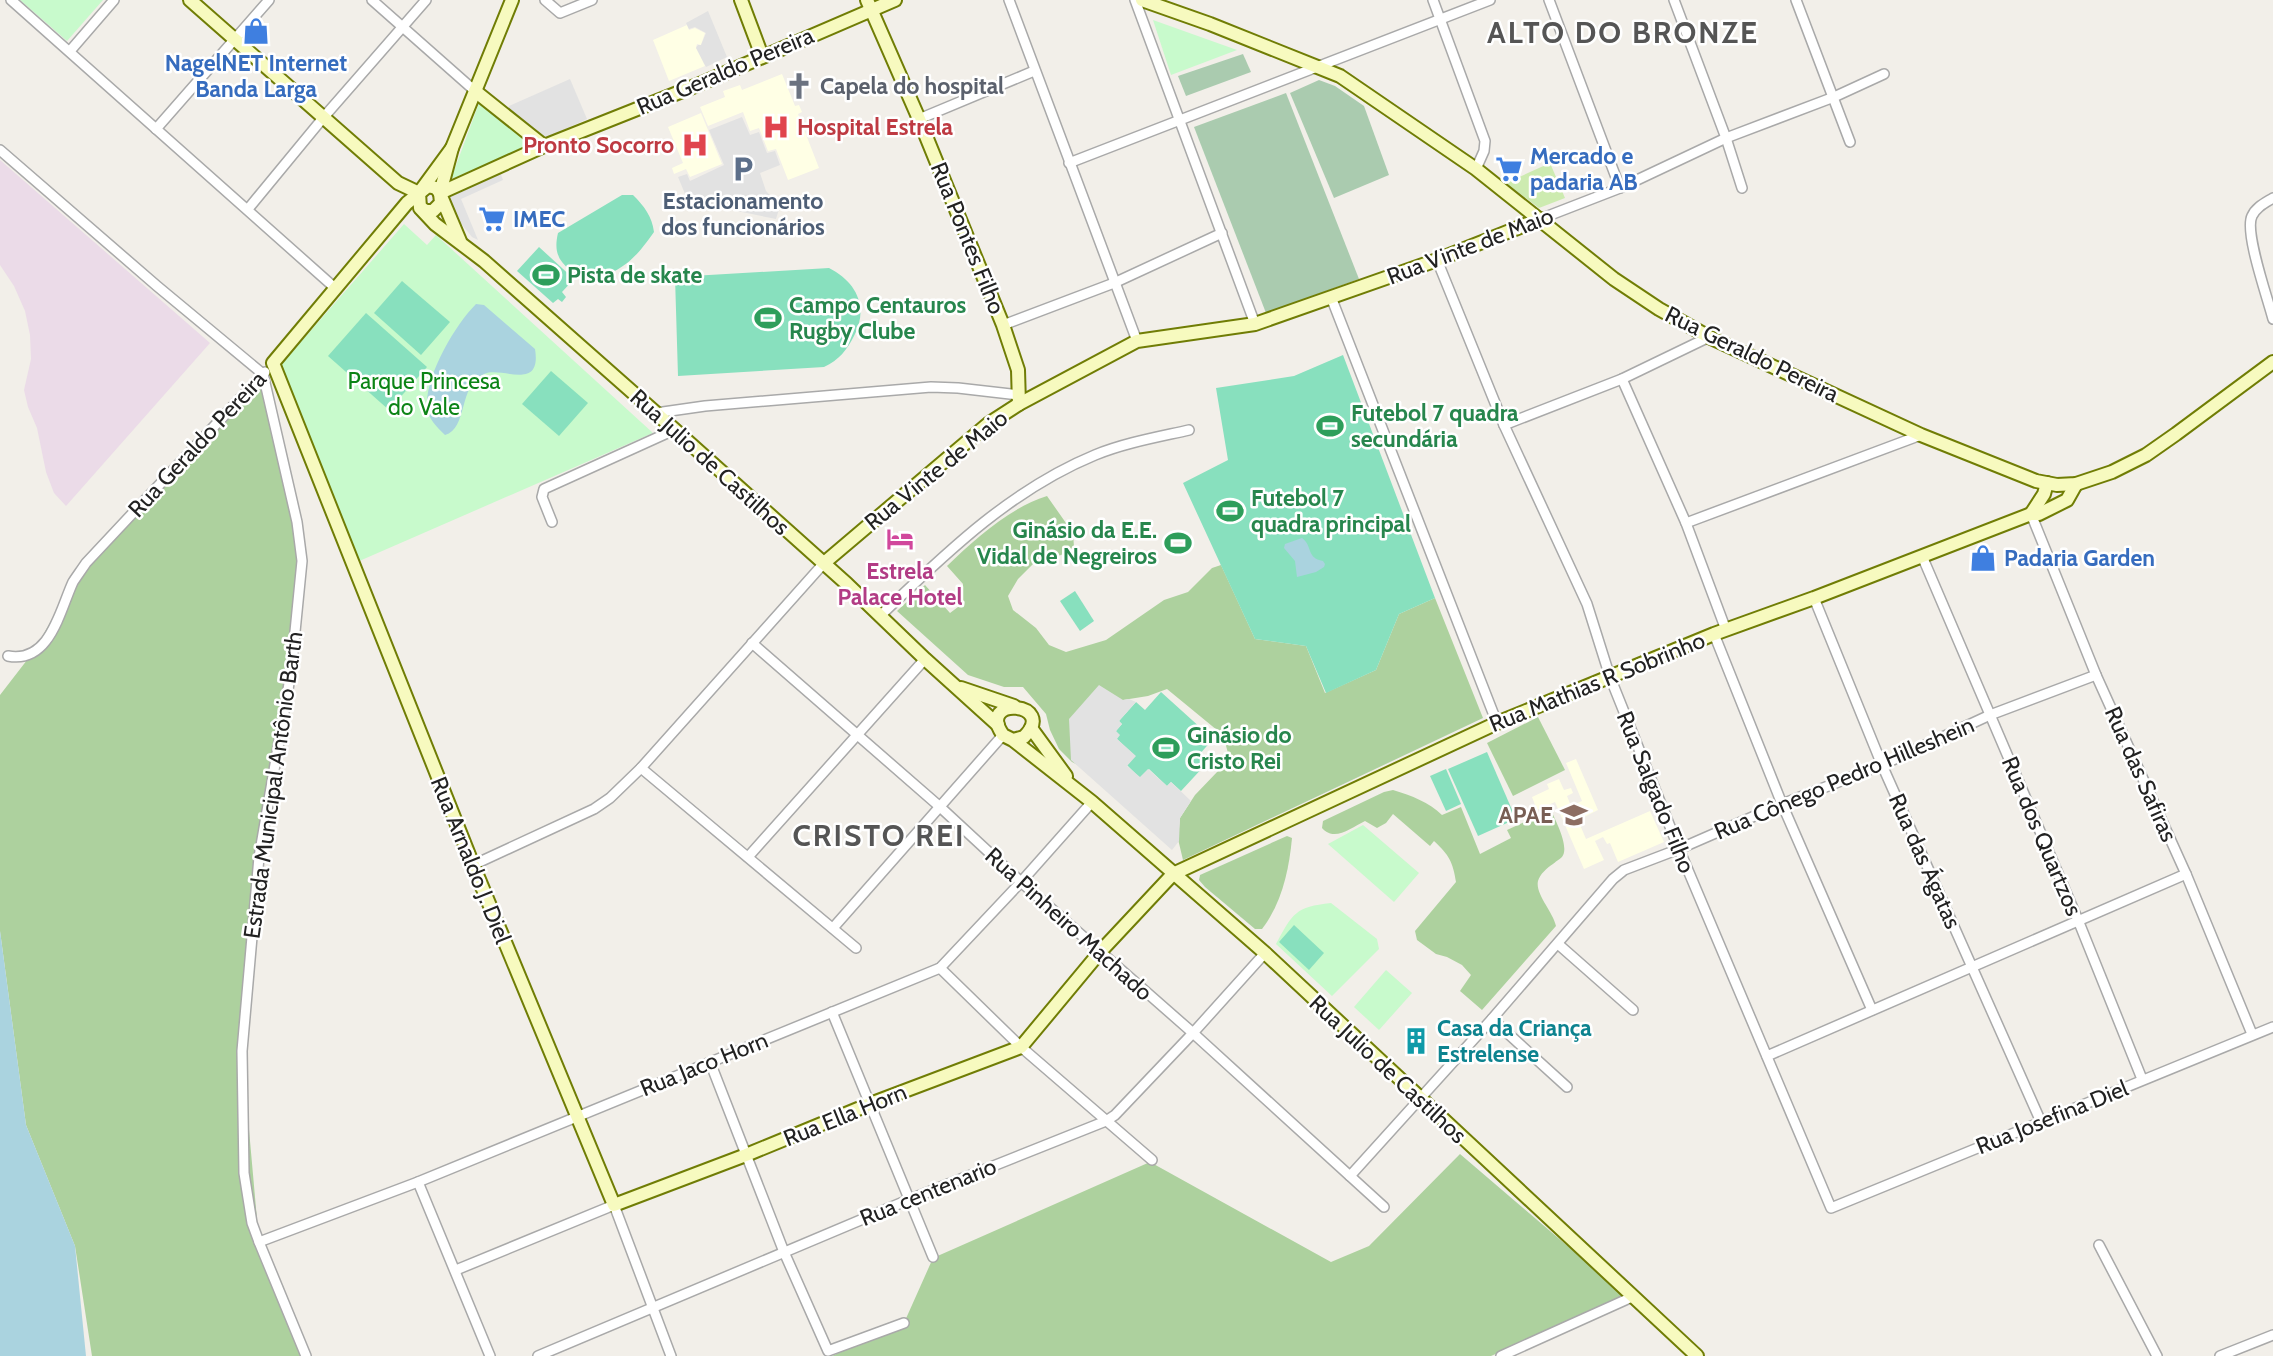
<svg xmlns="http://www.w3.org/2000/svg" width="2273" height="1356" font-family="Cabin,sans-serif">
<rect width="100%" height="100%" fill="#f2efe9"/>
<path fill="#ebdbe8" d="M0,160L210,343L66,506L54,493L46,472L37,428L28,407L24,390L31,359L30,335L25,311L14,286L0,265Z"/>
<g fill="#ffffe5">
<path d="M687,25L689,30L695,28L705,33L701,45L697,44L696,47L705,66L669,81L653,40Z"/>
<path d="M782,74L795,106L799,105L802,112L798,114L819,168L788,180L776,149L768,151L759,128L750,131L743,112L708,126L700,107L725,97L723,91L740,85L742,90Z"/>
<path d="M701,113L722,164L690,177L686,169L674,174L672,168L683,163L668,127Z"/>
<path d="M1576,759L1598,810L1578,820L1586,839L1650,811L1664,842L1618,862L1610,843L1607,844L1603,837L1595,841L1604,860L1584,869L1555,802L1537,810L1532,797L1549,789L1547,784L1559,779L1564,790L1571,788L1573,793L1567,796L1571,806L1582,801L1566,763Z"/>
</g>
<path fill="#cdebb0" d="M1550,163L1565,198L1539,208L1506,183Z"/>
<g fill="#add19e">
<path d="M263,374L302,561L291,672L259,857L242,1051L259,1242L306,1356H92L75,1246L26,1125L0,931V695L34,651L73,582Z"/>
<path d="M1047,496L1073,533L1074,547L1061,555L1033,564L1018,579L1008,596L1013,610L1036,628L1049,645L1066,652L1106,640L1164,600L1188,592L1212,568L1221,565L1255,639L1306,646L1325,693L1376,670L1399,614L1435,598L1483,718L1183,860L1178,839L1180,818L1195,795L1218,771L1228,753L1223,735L1167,689L1148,696L1123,700L1084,768L1072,762L1059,749L1050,730L1046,714L1023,687H1004L968,675L897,611L925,585L950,613L962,604L963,584L947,566C975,539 1009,508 1047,496Z"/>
<path d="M1538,717L1565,770L1513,796L1487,743Z"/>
<path d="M1393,790C1412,796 1429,802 1442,815L1461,807L1480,854L1511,838L1507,830L1551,810C1555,820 1570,847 1562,857C1561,858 1554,863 1553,864C1547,868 1540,874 1538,881C1535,894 1553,912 1556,926L1482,1010L1460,991L1471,975L1462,965L1447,957L1436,954L1417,940L1415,931L1456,882C1453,862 1449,855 1434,841L1430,846L1393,814L1386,823L1377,828L1365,821C1351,828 1334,842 1322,828L1323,821L1384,792Z"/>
<path d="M1287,836L1292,838C1289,870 1282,903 1262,929H1255L1205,887L1199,880L1200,875Z"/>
<path d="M1460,1154L1626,1296L1491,1356H832L904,1323L933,1258L1150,1162L1331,1262L1369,1246Z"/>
</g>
<g fill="#aacbaf">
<path d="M1243,54L1251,72L1186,96L1178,76Z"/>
<path d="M1319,80L1335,86L1364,106L1389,175L1334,198L1290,93Z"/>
<path d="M1286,93L1359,279L1266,313L1194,127Z"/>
</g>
<g fill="#c8facc">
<path d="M20,0H103L67,41Z"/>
<path d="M1153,20L1237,50L1171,75Z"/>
<path d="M479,103L534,145L451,179Z"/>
<path d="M404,224L427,245L436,235L653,433L357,562L279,367Z"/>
<path d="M1363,825L1419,873L1394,902L1328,844Z"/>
<path d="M1331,903L1377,939L1379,949L1332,996L1276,944C1293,913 1295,907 1331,903Z"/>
<path d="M1386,970L1412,993L1379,1030L1354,1007Z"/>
</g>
<g fill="#88e0be">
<path d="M622,195H633C644,206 652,216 654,232C633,262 623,269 589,283C568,268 551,262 558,233Z"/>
<path d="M539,247L574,279L562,292L566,297L562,302L558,299L553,303L517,271Z"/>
<path d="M829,268C857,282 869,308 854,336C847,350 839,360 824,367L678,376L675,277Z"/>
<path d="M402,281L450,322L421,355L374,313Z"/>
<path d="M366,313L427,367L389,410L328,356Z"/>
<path d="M1343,355L1435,598L1399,614L1376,670L1326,693L1306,646L1255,639L1183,483L1228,460L1216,388L1294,376Z"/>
<path d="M551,371L588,403L559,436L522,404Z"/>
<path d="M1075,591L1094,621L1080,631L1060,601Z"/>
<path d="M1161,692L1213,739L1198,756L1206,764L1181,791L1171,782L1167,786L1149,769L1140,778L1127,765L1135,756L1117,739L1116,731L1122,724L1119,721L1136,702L1145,710Z"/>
<path d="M1487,752L1516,819L1478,836L1448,769Z"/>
<path d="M1446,769L1461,804L1446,811L1430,776Z"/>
<path d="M1294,925L1324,953L1309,970L1279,942Z"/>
</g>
<g fill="#e2e2e2">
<path d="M708,11L727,57L706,67L696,48L698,45H701L706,33L695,27L689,29L686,23Z"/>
<path d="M570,79L587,119L546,138L507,112L509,106Z"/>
<path d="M742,117L750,135L759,132L767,153L775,151L780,165L760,173L766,191L780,206L776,219L688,201L678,177L687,174L690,181L724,165L709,130Z"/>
<path d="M499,169L503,180L461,199L478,240L472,237L459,221L448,193Z"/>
<path d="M1099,685L1123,700L1129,699L1136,702L1119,721L1122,724L1116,731L1120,735L1117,739L1136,756L1127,766L1140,777L1148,769L1167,786L1171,782L1191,801L1180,818L1179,841L1172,850L1071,760L1069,719Z"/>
</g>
<g fill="#aad3df">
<path d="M476,304L484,305L535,349C542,392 502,366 484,374C458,385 468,429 445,435C437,427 428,419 427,407C425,376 455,325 476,304Z"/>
<path d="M1302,538C1313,546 1306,558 1323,561L1325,564L1324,567L1316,572L1297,577L1295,561L1284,548L1285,544Z"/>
<path d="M0,931L26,1125L75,1246L86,1356H0Z"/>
</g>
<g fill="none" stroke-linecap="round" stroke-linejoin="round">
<defs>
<g id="street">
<path d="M11,0L335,288"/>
<path d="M372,0L475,91"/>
<path d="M545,0L560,13L592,0"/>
<path d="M1009,0L1137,341"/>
<path d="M1135,0L1255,324"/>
<path d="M1433,0L1485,141L1484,151L1476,169"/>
<path d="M1549,0L1620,188"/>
<path d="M1674,0L1726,138L1742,188"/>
<path d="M1796,0L1850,142"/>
<path d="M70,51L114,0"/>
<path d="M919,119L1034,71"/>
<path d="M156,129L269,0"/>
<path d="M0,150L157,286L263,374"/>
<path d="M1069,163L1490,0"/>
<path d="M2273,198C2265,203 2256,207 2252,216C2244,232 2268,299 2273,319"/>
<path d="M248,209L323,118L426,0"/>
<path d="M1540,219L1620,188L1726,138L1834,97L1884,74"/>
<path d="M1437,260L1504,425L1587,604L1610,677L1679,849L1831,1208L2273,1027"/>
<path d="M1331,297L1497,723"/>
<path d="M1003,325L1114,283L1222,233"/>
<path d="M263,374L297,522L302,561L291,672L259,857L242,1051L244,1173L252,1223L259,1242L306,1356"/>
<path d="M1622,379L1686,523L1726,630"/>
<path d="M656,413L705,406L931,387L958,388L1019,395"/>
<path d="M1504,425L1622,379L1709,337"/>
<path d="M2031,514L2096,675L2186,874L2252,1034"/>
<path d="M552,522L542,497L544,489L674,430"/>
<path d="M1686,523L1921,435"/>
<path d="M1922,556L2078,920L2142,1079"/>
<path d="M1814,598L1882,765L2041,1122"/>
<path d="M880,616C945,554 1010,490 1095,455C1124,443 1158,437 1189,430"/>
<path d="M1714,634L1782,804L1872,1010"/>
<path d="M752,643L939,806L1021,882L1193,1033L1384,1207"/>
<path d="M8,656C50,664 60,610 73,582C77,576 82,569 86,563L265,372"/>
<path d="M641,768L856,948"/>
<path d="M748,857L925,659"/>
<path d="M473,865L594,809L610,798L641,768L824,563"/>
<path d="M833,928L1003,735"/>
<path d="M1558,944L1633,1010"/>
<path d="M940,968L1021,1047L1152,1160"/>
<path d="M832,1012L933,1257"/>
<path d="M1492,1019L1567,1087"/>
<path d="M1767,1056L2186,874"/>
<path d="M710,1062L784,1252L828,1351L904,1323"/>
<path d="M1350,1176L1492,1019L1613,879L1624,870L1679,849L1782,804L1882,765L1990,715L2096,675"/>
<path d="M418,1182L490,1356"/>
<path d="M259,1242L418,1182L940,968L1021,882L1092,802"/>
<path d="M2099,1245L2157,1356"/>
<path d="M456,1270L614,1205L671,1356"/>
<path d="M538,1356L908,1200L1106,1121L1115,1115L1193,1033L1265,953"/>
<path d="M1501,1356L1632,1297"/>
<path d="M2220,1356L2273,1335"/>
</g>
<g id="secondary">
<path d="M190,0L398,183L419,193"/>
<path d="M741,0L762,56"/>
<path d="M867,0L919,119L1003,325L1018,370L1019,404"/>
<path d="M1142,0L1210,24L1340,76L1476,169L1614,279L1659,309L1709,337L1921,435L2036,481L2057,485L2076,484L2112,472L2146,455L2176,434L2273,362"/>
<path d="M475,91L544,146"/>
<path d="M452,148L419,193L420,208L435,224L484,261L656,413L847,584L925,659L998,725"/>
<path d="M440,193L436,188L428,186L407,203L273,363L473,865L614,1205L746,1155L870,1104L1021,1047L1100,952L1173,874L1497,723L1714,634L1814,598L2031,514H2039L2067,500L2076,484"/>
<path d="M440,193L544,146L695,86L895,0"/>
<path d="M441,196L460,241"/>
<path d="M421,208L426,211H433L441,203L440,193L452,148L512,0"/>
<path d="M2031,514L2044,494L2047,483"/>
<path d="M824,563L988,424L1019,404L1137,341L1255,324L1437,260L1540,219"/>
<path d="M961,688L1014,706"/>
<path d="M1031,728L1066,776"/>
<path d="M1013,740L1024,737C1059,702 975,695 1003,735L1013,740L1092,802L1265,953L1697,1356"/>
</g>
</defs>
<use href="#street" stroke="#a9a9a9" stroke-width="12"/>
<use href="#secondary" stroke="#707d05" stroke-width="16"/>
<use href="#street" stroke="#fff" stroke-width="9"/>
<use href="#secondary" stroke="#f7fabf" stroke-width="12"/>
</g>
<defs>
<symbol id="shop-bare" viewBox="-9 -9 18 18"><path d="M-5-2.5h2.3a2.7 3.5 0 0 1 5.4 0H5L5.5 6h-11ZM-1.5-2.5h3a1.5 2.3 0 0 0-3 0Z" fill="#3f7fe0" stroke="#fff" stroke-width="2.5" paint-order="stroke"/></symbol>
<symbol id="church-bare" viewBox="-9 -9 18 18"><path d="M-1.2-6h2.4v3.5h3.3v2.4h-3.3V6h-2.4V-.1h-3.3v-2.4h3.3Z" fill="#6b7280" stroke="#fff" stroke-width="2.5" paint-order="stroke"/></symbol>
<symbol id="hospital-bare" viewBox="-9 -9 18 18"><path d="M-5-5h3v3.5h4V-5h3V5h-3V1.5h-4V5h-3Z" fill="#e0444e" stroke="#fff" stroke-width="2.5" paint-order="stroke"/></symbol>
<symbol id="parking-bare" viewBox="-9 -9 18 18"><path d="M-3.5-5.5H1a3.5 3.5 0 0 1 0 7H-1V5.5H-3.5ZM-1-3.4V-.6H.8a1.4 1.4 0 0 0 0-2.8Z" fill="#5c6f8a" stroke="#fff" stroke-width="2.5" paint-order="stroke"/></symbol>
<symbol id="supermarket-bare" viewBox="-9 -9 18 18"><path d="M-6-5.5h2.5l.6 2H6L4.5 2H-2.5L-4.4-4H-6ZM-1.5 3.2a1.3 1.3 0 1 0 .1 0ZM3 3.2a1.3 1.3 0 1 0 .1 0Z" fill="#3f7fe0" stroke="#fff" stroke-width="2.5" paint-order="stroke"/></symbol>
<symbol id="stadium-bare" viewBox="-9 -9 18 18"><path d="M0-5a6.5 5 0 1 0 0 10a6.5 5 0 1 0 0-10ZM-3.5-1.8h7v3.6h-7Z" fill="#2e9e5b" stroke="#fff" stroke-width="2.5" paint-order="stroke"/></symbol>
<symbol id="hotel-bare" viewBox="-9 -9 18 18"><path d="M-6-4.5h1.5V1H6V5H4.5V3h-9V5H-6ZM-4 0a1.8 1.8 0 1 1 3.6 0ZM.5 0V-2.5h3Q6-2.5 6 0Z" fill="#d1479c" stroke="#fff" stroke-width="2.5" paint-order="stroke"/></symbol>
<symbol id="school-bare" viewBox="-9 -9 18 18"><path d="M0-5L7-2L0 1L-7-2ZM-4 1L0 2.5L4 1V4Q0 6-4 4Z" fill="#8d6e63" stroke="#fff" stroke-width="2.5" paint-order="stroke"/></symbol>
<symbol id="building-bare" viewBox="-9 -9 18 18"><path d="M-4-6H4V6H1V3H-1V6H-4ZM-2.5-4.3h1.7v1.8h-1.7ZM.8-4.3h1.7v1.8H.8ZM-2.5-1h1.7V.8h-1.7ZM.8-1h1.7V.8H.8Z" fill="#0f9aa8" stroke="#fff" stroke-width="2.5" paint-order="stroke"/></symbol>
</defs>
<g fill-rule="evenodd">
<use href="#shop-bare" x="237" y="12" width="38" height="38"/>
<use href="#church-bare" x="780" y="67" width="38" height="38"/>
<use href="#hospital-bare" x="757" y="108" width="38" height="38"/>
<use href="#hospital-bare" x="676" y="126" width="38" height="38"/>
<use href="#parking-bare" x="724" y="150" width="38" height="38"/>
<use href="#supermarket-bare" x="1490" y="150" width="38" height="38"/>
<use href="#supermarket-bare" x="473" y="200" width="38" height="38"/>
<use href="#stadium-bare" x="527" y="256" width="38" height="38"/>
<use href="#stadium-bare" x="749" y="299" width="38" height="38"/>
<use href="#stadium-bare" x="1311" y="407" width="38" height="38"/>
<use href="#stadium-bare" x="1211" y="492" width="38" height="38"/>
<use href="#hotel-bare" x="881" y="520" width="38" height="38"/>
<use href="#stadium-bare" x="1159" y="524" width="38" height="38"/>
<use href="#shop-bare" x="1964" y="539" width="38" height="38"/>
<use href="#stadium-bare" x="1147" y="729" width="38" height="38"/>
<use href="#school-bare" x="1555" y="796" width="38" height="38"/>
<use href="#building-bare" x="1397" y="1022" width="38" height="38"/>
</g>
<g text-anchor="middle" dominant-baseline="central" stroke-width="5" stroke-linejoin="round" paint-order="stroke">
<g font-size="23" font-weight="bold" fill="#366cbe" stroke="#fff" text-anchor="start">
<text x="256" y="63" text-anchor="middle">NagelNET Internet<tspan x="256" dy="26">Banda Larga</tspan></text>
<text x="1530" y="156">Mercado e<tspan x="1530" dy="26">padaria AB</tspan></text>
<text x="513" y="219">IMEC</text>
<text x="2004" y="558">Padaria Garden</text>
</g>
<g font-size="23" fill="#222" stroke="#fff">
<text transform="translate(725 71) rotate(-23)">Rua Geraldo Pereira</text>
<text transform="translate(968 238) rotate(68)">Rua Pontes Filho</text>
<text transform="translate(1470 246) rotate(-21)">Rua Vinte de Maio</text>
<text transform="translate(1752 354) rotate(26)">Rua Geraldo Pereira</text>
<text transform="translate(197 444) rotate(-47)">Rua Geraldo Pereira</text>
<text transform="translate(710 462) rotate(42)">Rua Julio de Castilhos</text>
<text transform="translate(936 470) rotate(-39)">Rua Vinte de Maio</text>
<text transform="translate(1597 682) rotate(-22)">Rua Mathias R Sobrinho</text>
<text transform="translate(2141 774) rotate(66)">Rua das Safiras</text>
<text transform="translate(1844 778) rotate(-23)">Rua Cônego Pedro Hilleshein</text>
<text transform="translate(273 785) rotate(-82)">Estrada Municipal Antônio Barth</text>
<text transform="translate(1656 792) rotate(68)">Rua Salgado Filho</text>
<text transform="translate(2042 836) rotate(67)">Rua dos Quartzos</text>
<text transform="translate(471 860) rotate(68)">Rua Arnaldo J. Diel</text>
<text transform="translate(1925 861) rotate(66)">Rua das Ágatas</text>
<text transform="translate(1069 924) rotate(42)">Rua Pinheiro Machado</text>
<text transform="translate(704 1064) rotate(-22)">Rua Jaco Horn</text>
<text transform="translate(1388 1069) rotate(43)">Rua Julio de Castilhos</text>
<text transform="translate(845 1115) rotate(-22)">Rua Ella Horn</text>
<text transform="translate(2052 1117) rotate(-22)">Rua Josefina Diel</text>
<text transform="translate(928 1192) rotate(-22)">Rua centenario</text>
</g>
<g font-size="23" font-weight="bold" fill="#5b616d" stroke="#fff" text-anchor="start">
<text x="820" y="86">Capela do hospital</text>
</g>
<g font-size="23" font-weight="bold" fill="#be3a42" stroke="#fff" text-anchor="start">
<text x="797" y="127">Hospital Estrela</text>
<text x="674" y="145" text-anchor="end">Pronto Socorro</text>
</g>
<g font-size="23" font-weight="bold" fill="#4e5e75" stroke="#fff">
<text x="743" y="201">Estacionamento<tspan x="743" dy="26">dos funcionários</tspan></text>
</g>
<g font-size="23" font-weight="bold" fill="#27864d" stroke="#fff" text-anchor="start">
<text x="567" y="275">Pista de skate</text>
<text x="789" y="305">Campo Centauros<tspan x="789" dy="26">Rugby Clube</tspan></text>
<text x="1351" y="413">Futebol 7 quadra<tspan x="1351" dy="26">secundária</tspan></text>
<text x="1251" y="498">Futebol 7<tspan x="1251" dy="26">quadra principal</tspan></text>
<text x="1157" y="530" text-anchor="end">Ginásio da E.E.<tspan x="1157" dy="26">Vidal de Negreiros</tspan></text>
<text x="1187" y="735">Ginásio do<tspan x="1187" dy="26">Cristo Rei</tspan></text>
</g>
<g font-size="23" fill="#0c8416" stroke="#fff">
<text x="424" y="381">Parque Princesa<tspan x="424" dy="26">do Vale</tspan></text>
</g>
<g font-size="23" font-weight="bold" fill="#b23c85" stroke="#fff">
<text x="900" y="571">Estrela<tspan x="900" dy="26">Palace Hotel</tspan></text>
</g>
<g font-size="23" font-weight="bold" fill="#785e54" stroke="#fff" text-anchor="end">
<text x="1553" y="815">APAE</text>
</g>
<g font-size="23" font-weight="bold" fill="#0d838f" stroke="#fff" text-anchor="start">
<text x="1437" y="1028">Casa da Criança<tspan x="1437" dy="26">Estrelense</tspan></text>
</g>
<g font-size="30" font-weight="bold" letter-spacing="2" fill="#555" stroke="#fff">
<text x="1623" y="32">ALTO DO BRONZE</text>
<text x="879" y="835">CRISTO REI</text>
</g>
</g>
</svg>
